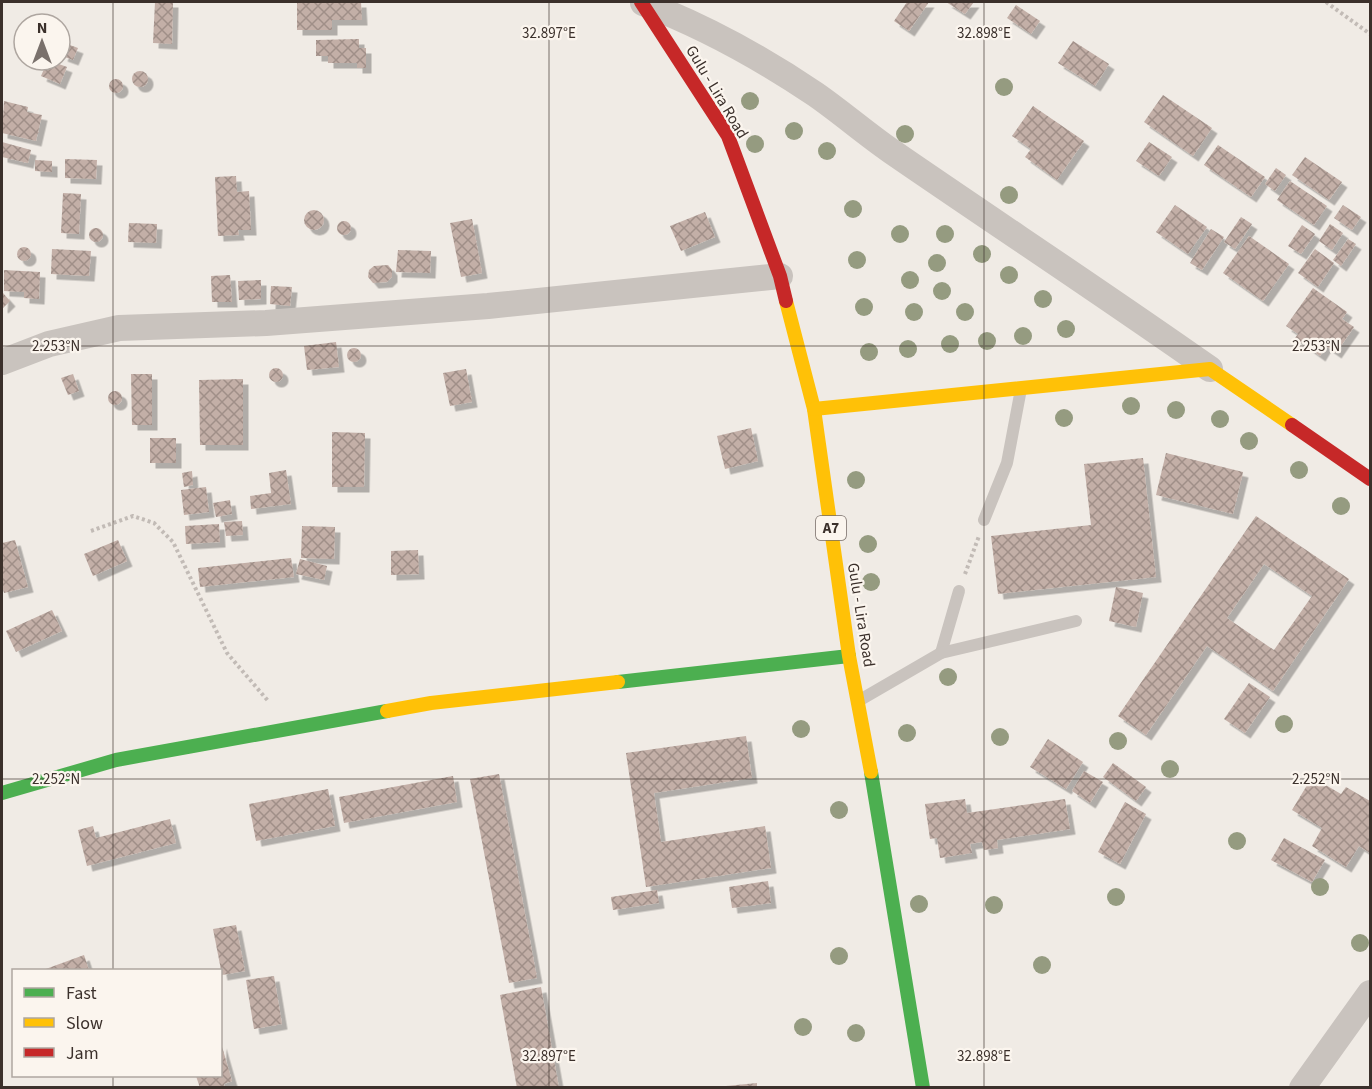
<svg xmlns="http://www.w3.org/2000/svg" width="1372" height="1089" font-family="'Source Sans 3',sans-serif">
<defs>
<pattern id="building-cross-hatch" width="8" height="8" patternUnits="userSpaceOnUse" patternTransform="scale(1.5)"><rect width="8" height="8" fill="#c3afa7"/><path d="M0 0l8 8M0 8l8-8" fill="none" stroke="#a08f88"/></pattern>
<filter id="shadow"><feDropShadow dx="5.5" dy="5.5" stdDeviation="0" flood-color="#0004"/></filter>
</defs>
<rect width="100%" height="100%" fill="#f0ebe5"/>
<g fill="url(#building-cross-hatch)" fill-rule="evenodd" filter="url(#shadow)">
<path d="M155,2H173L172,44L153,43Z"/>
<path d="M297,2H361L362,20H332V30H297Z"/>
<path d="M907,2H929L909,31L894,21Z"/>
<path d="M946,2H974L965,14Z"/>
<path d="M1016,5L1040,21L1031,34L1007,18Z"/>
<path d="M359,39V48H366V68H357V63H328V56H316V40Z"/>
<path d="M1073,41L1109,64L1095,86L1058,63Z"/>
<path d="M67,44L78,48L73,60L62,56Z"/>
<path d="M48,60L67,67L60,84L41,76Z"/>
<circle cx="140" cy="79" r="8"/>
<circle cx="116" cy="86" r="7"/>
<path d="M1163,95L1212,128L1193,156L1144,122Z"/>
<path d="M4,101L28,107L27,112L42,115L36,141L2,133Z"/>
<path d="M1033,106L1084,141L1057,180L1025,157L1031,149L1012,136Z"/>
<path d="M2,142L31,150L28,163L2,157Z"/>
<path d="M1149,142L1172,157L1159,176L1136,161Z"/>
<path d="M1218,145L1265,177L1251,197L1204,165Z"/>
<path d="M1305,157L1342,182L1329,200L1292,175Z"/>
<path d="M65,159L97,160L96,179L65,178Z"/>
<path d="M35,160L52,161V172L35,171Z"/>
<path d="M1276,168L1286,175L1275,191L1265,184Z"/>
<path d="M236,176L237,192L249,191L251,230H238L239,235L218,236L215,177Z"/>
<path d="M1290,181L1327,206L1314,225L1277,200Z"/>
<path d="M63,193L81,194L79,234L61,233Z"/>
<path d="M1175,205L1207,227L1188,254L1156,232Z"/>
<path d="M1343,205L1361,217L1352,230L1334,218Z"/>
<circle cx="314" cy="220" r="10"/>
<path d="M705,212L715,237L681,251L670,226Z"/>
<path d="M1241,217L1252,224L1235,249L1224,242Z"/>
<path d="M472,219L482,273L461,277L450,223Z"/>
<circle cx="344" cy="228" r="7"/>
<path d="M129,223L157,224L156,243L128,242Z"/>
<path d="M1330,224L1343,233L1332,250L1319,241Z"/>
<path d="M1302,225L1315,234L1301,254L1288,246Z"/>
<circle cx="96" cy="235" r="7"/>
<path d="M1211,229L1224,237L1202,270L1190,263Z"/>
<path d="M1249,236L1289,264L1263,301L1223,273Z"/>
<path d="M1348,239L1356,244L1341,266L1333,260Z"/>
<circle cx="24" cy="254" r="7"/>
<path d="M52,249L91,251L89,276L51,274Z"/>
<path d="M1315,249L1334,263L1318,287L1298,273Z"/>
<path d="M398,250L431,251L430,273L396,272Z"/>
<path d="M388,265L392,270V277L387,282L373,283L368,277L369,270L374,266Z"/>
<path d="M4,270L40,272L39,299L24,298V292L4,291Z"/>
<path d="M230,275L232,302H212L211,276Z"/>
<path d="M261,280V299L239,300L238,281Z"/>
<path d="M271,286L292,287L290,306L270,304Z"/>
<path d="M1313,288L1347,312L1342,319L1354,327L1336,353L1326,346L1320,356L1295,338L1298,334L1286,326Z"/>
<path d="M3,293L10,301L3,308L2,307Z"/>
<path d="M336,342L339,367L307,370L304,346Z"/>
<circle cx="354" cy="355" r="7"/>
<circle cx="276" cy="375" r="7"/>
<path d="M466,369L472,402L450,406L443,373Z"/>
<path d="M73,374L79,391L68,395L61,378Z"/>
<path d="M131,374H152V425H132Z"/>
<path d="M243,379V445H200L199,380Z"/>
<circle cx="115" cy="398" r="7"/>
<path d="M751,428L758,461L725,469L717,436Z"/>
<path d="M332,432L365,433L364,487H332Z"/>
<rect x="150" y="438" width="26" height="25"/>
<path d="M1166,453L1243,472L1233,514L1156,495Z"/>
<path d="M1143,458L1156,577L998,594L991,536L1091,525L1084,464Z"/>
<path d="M286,470L291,504L251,509L250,496L271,493L269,473Z"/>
<path d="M192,471L193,485L184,487L182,473Z"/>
<path d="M206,487L209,512L184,515L181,490Z"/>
<path d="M230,500L232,514L216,517L213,503Z"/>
<path d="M1256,516L1349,579L1273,691L1207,646L1146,735L1118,716ZM1264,564L1312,596L1274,650L1227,618Z"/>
<path d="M242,521L243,535L226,536L224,522Z"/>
<path d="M219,524L220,542L186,544L185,526Z"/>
<path d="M302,526L335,527L334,559L301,558Z"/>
<path d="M15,540L28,587L4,593L2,586V543Z"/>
<path d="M118,540L127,561L93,576L84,554Z"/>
<path d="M418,550L419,574L391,575V551Z"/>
<path d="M291,558L294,577L200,587L198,568Z"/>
<path d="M300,559L327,566L324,580L296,574Z"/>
<path d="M1116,587L1143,593L1136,627L1109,621Z"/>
<path d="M52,610L62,631L16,652L6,631Z"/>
<path d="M1249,683L1270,697L1245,733L1224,719Z"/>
<path d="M746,736L752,778L654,793L661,842L765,826L771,868L646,887L626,753Z"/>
<path d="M1048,739L1083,762L1066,789L1030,767Z"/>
<path d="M1113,763L1146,787L1136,801L1103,777Z"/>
<path d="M1084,771L1103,782L1090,803L1072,791Z"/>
<path d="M499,774L537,978L509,983L470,779Z"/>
<path d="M453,776L457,802L344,823L339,797Z"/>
<path d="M1312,777L1341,794L1346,787L1370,801V853L1359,846L1346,867L1312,846L1322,828L1292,810Z"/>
<path d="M328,789L335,826L256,841L249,804Z"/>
<path d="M965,799L967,813L1065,799L1070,829L997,840L998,848L984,850L982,842L970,844L972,853L940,858L937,838L930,839L925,804Z"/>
<path d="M1125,802L1146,814L1120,864L1098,852Z"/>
<path d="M170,819L176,843L87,866L78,830L93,826L96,838Z"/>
<path d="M1284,838L1325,860L1312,882L1271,860Z"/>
<path d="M768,881L771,903L732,908L729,887Z"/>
<path d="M657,890L659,903L613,910L611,897Z"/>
<path d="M236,925L245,971L222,975L213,929Z"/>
<path d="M84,955L89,970H43Z"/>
<path d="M274,976L282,1024L254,1029L246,980Z"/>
<path d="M541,987L559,1088H517L500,995Z"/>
<path d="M221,1043L232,1081L224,1084L225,1088H200L196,1076H220Z"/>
<path d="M757,1083V1088H726V1086Z"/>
</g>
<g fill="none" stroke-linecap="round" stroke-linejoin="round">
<g stroke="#c2bbb6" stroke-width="4" stroke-dasharray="3 3" stroke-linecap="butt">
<path d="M1326,2L1370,34"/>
<path d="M91,531L133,516L154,523L173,542L227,653L269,702"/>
<path d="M965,574L979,536"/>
</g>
<g stroke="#c9c3be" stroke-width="12">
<path d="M984,520L1007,463L1021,389"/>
<path d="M941,653L959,591"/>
<path d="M860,700L941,653L1076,621"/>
</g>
<g stroke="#c9c3be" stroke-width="26">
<path d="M643,3C704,26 760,57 815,94C841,112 865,133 891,151C997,224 1105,295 1210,369"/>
<path d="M2,362L49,344L119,328L266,323L488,306L780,276"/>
<path d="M1302,1088L1370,993"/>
</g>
<g stroke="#4caf50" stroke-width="14">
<path d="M618,682L849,656"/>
<path d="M871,772L923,1088"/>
<path d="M2,793L116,760L387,711"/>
</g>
<g stroke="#ffc107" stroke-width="14">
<path d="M786,301L814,409L849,656L871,772"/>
<path d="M814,409L1210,369L1292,425"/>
<path d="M387,711L431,703L618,682"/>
</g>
<g stroke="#c62828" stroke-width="14">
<path d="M641,2L728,136L780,276L786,301"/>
<path d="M1292,425L1370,479"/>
</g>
</g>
<g fill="#959b80">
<circle cx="1004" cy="87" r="9"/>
<circle cx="750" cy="101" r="9"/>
<circle cx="794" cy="131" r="9"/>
<circle cx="905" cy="134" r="9"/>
<circle cx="755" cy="144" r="9"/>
<circle cx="827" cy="151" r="9"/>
<circle cx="1009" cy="195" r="9"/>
<circle cx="853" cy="209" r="9"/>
<circle cx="900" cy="234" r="9"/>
<circle cx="945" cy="234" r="9"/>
<circle cx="982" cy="254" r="9"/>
<circle cx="857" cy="260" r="9"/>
<circle cx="937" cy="263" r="9"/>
<circle cx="1009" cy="275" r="9"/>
<circle cx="910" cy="280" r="9"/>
<circle cx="942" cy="291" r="9"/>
<circle cx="1043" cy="299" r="9"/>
<circle cx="864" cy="307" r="9"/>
<circle cx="914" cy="312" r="9"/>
<circle cx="965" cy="312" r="9"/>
<circle cx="1066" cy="329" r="9"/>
<circle cx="1023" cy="336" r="9"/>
<circle cx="987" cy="341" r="9"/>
<circle cx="950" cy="344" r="9"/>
<circle cx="908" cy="349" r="9"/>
<circle cx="869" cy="352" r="9"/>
<circle cx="1131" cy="406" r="9"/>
<circle cx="1176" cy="410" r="9"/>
<circle cx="1064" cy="418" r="9"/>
<circle cx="1220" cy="419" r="9"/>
<circle cx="1249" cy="441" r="9"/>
<circle cx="1299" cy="470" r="9"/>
<circle cx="856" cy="480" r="9"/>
<circle cx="1341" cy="506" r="9"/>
<circle cx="868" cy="544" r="9"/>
<circle cx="871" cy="582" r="9"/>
<circle cx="948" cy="677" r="9"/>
<circle cx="1284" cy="724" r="9"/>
<circle cx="801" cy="729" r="9"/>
<circle cx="907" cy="733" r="9"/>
<circle cx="1000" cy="737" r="9"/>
<circle cx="1118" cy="741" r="9"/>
<circle cx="1170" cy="769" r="9"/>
<circle cx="839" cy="810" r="9"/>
<circle cx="1237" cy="841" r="9"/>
<circle cx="1320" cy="887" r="9"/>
<circle cx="1116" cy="897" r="9"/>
<circle cx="919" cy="904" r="9"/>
<circle cx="994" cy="905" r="9"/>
<circle cx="1360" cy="943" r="9"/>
<circle cx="839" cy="956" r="9"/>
<circle cx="1042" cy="965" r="9"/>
<circle cx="803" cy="1027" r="9"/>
<circle cx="856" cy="1033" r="9"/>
</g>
<path fill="none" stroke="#3b302b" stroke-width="1.5" stroke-opacity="0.45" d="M113,2V970M549,2V1088M984,2V1088M2,346H1370M2,779H1370M113,1076V1088"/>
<g text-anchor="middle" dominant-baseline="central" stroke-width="4.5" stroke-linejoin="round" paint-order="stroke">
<rect fill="#fbf5ee" stroke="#756b66" stroke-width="1.5" x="816" y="516" width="30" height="24" rx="4.5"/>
<g font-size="15" font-weight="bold" fill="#3b302b">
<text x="831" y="528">A7</text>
</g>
<g font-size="16" fill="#3b302b" stroke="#fbf5ee">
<text transform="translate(717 92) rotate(59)">Gulu - Lira Road</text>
<text transform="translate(861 615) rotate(81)">Gulu - Lira Road</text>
</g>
</g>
<g font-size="15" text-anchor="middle" fill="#3b302b" stroke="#fbf5ee" stroke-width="4.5" stroke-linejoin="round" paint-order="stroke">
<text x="549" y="38">32.897°E</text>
<text x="984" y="38">32.898°E</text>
<text x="56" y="351">2.253°N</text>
<text x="1316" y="351">2.253°N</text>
<text x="56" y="784">2.252°N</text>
<text x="1316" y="784">2.252°N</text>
<text x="549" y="1061">32.897°E</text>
<text x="984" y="1061">32.898°E</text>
</g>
<rect width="1372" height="1089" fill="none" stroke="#3b302b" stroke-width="6"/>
<rect x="12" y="969" width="210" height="108" fill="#fbf5ee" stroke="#aea6a0" stroke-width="1.5"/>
<rect x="24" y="988" width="30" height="9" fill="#4caf50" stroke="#aea6a0" stroke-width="1.5"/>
<text x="66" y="999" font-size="18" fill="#3b302b">Fast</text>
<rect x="24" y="1018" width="30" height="9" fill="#ffc107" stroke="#aea6a0" stroke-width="1.5"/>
<text x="66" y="1029" font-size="18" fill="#3b302b">Slow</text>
<rect x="24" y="1048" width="30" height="9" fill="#c62828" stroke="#aea6a0" stroke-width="1.5"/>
<text x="66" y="1059" font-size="18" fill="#3b302b">Jam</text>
<g transform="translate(42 42)"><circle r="28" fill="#fbf5ee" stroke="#aea6a0" stroke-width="1.5"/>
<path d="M0-4.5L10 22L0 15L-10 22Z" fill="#7a716c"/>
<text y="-9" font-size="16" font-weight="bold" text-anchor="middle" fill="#3b302b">N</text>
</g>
</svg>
